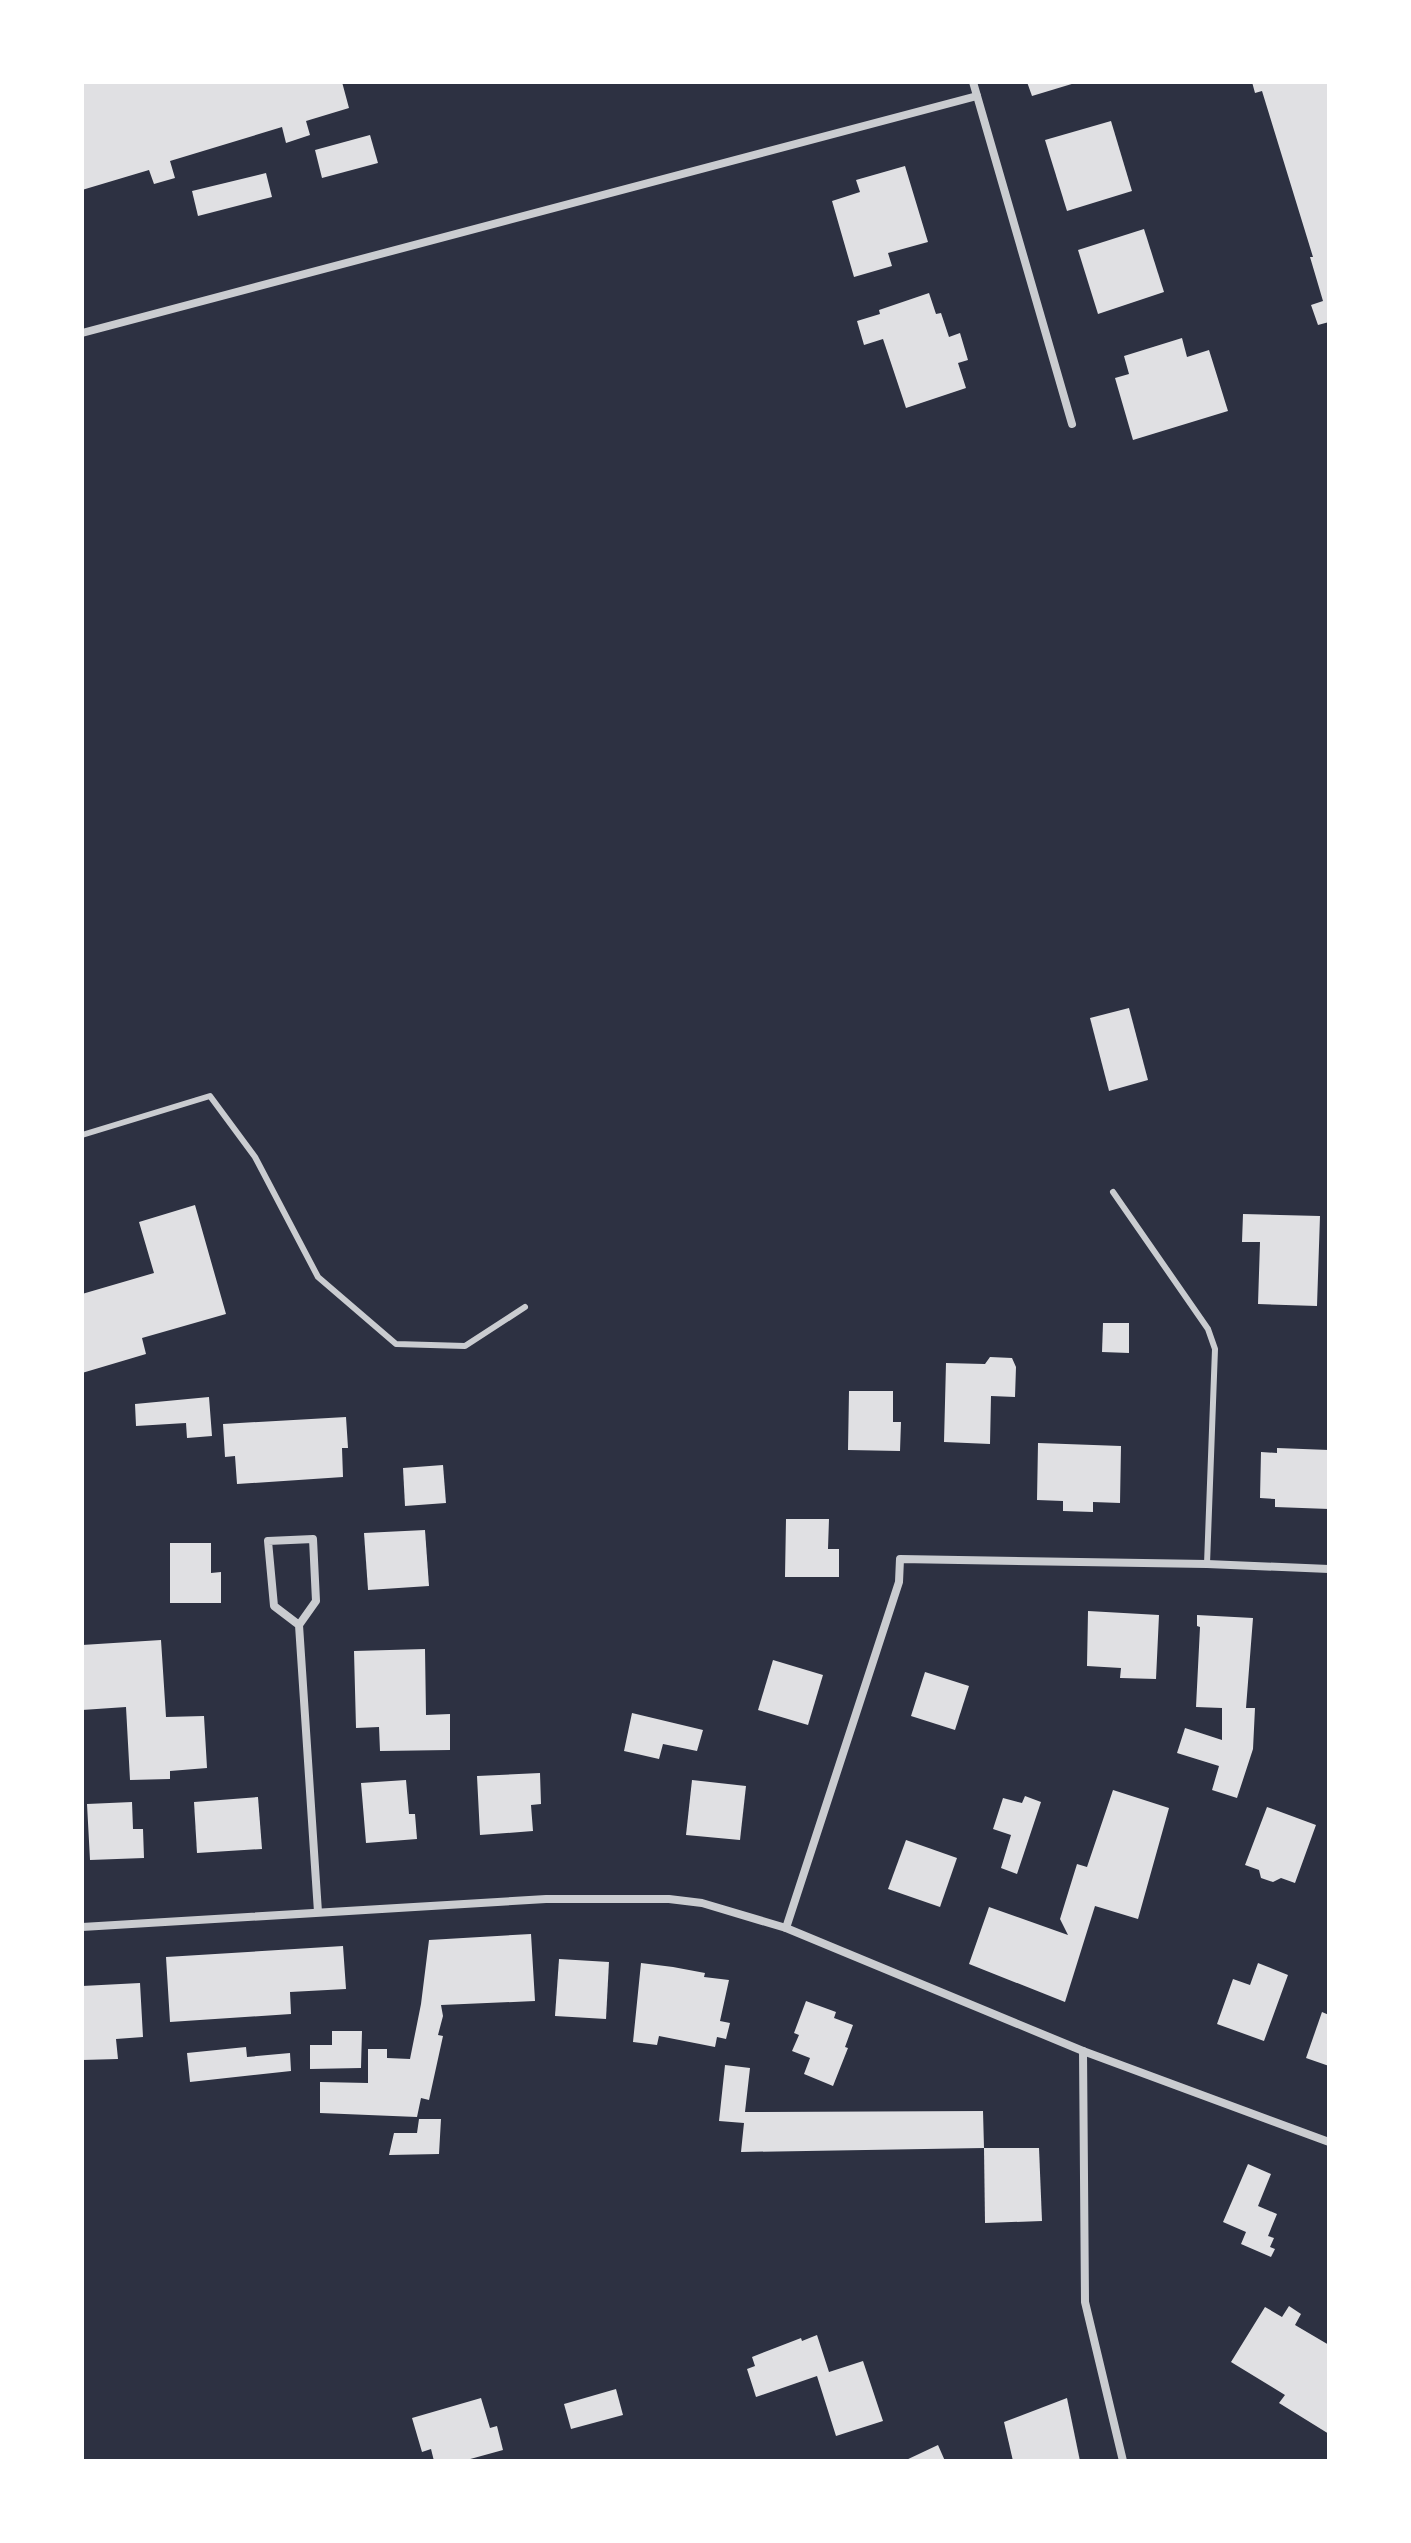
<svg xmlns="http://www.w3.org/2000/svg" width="1411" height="2543" font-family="'Space Grotesk',sans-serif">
<rect width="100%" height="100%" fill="#2d3142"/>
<g fill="#e0e0e3">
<path d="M82,82H342L349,108L306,121L310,135L286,143L282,127L170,161L175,178L154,184L149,170L82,190Z"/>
<path d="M1027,82H1075V83L1032,96Z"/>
<path d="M1252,82H1329V322L1318,325L1311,305L1323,301L1310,257H1313L1262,91L1255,93Z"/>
<path d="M1111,121L1132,191L1067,211L1045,140Z"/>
<path d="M370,135L378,163L322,178L315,150Z"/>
<path d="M905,166L928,242L888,253L892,266L854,277L832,201L860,192L856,180Z"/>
<path d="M266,173L272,197L198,216L192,191Z"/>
<path d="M1144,229L1164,292L1098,314L1078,250Z"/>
<path d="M929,293L936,314L941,313L949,337L960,333L968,360L958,363L966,388L906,408L883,339L864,345L857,321L880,314L879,310Z"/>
<path d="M1182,338L1187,357L1209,350L1228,411L1133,440L1115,378L1129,374L1124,356Z"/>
<path d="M1129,1008L1148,1080L1109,1091L1090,1018Z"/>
<path d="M195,1205L226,1314L142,1338L146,1354L82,1373V1294L154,1273L139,1222Z"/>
<path d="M1243,1214L1320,1216L1317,1306L1258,1304L1260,1242H1242Z"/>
<path d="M1103,1323H1129V1353L1102,1352Z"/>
<path d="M990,1357L1012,1358L1016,1367L1015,1397L991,1396L990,1444L944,1442L946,1363L985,1364Z"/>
<path d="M849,1391H893V1422H901L900,1451L848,1450Z"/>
<path d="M209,1397L212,1436L187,1438L186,1423L136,1426L135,1404Z"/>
<path d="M346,1417L348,1448H342L343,1477L237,1484L235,1456L225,1457L223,1424Z"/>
<path d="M1038,1443L1121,1446L1120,1503L1093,1502V1512L1063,1511V1501L1037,1500Z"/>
<path d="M1277,1448L1329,1450V1509L1275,1507V1499L1260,1498L1261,1452L1277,1453Z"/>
<path d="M443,1465L446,1503L405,1506L403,1468Z"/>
<path d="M786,1519H829L828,1549H839V1577H785Z"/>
<path d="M425,1530L429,1586L368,1590L364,1533Z"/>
<path d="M170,1543H211V1573L221,1572V1603H170Z"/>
<path d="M1088,1611L1159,1615L1156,1679L1120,1678L1121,1668L1087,1666Z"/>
<path d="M1197,1615L1253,1618L1246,1708H1255L1253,1749L1237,1798L1212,1790L1219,1766L1177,1753L1185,1728L1222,1740V1708L1196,1707L1200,1627L1197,1626Z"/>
<path d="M161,1640L166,1717L204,1716L207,1768L170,1771V1779L130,1780L126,1707L82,1710V1645Z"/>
<path d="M425,1649L426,1715L450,1714V1750L380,1751L379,1727L356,1728L354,1651Z"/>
<path d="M773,1660L823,1675L808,1725L758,1710Z"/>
<path d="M925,1672L969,1686L955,1730L911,1716Z"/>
<path d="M632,1713L703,1730L697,1751L663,1744L659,1759L624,1751Z"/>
<path d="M540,1773L541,1804L531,1805L533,1831L480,1835L477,1776Z"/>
<path d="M406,1780L409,1814H415L417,1839L366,1843L361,1783Z"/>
<path d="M692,1780L746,1786L740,1840L686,1835Z"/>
<path d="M1113,1790L1169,1808L1138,1919L1095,1906L1065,2002L969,1964L989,1907L1068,1935L1060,1919L1077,1864L1087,1867Z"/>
<path d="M1025,1796L1041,1802L1017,1874L1001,1868L1011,1835L993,1829L1003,1798L1022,1803Z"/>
<path d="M258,1797L262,1849L197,1853L194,1802Z"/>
<path d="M132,1802L133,1829H143L144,1858L90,1860L87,1804Z"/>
<path d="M1267,1807L1316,1825L1295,1883L1281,1878L1273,1882L1261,1878L1259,1870L1245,1865Z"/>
<path d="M906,1840L957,1858L940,1907L888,1889Z"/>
<path d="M531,1934L535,2001L441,2005L443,2016L438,2035L443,2036L429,2100L421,2098L417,2117L320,2113V2082L368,2083V2049H387V2058L410,2059L421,2004L429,1940Z"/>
<path d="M343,1946L346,1989L290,1992L291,2014L170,2022L166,1957Z"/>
<path d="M559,1959L609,1962L606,2019L555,2016Z"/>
<path d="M641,1963L673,1967L705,1973L704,1977L729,1980L720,2021L730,2023L726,2039L717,2037L715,2047L659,2036L657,2045L633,2042Z"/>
<path d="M1258,1963L1288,1975L1264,2041L1217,2024L1233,1979L1250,1985Z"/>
<path d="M140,1983L143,2037L116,2039L118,2059L82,2060V1986Z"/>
<path d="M806,2001L836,2012L834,2018L853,2025L845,2047L848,2048L833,2086L804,2074L810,2058L792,2051L799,2035L794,2033Z"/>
<path d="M1322,2012L1329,2015V2066L1306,2058Z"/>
<path d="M332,2031H362L361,2068L310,2069V2045H332Z"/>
<path d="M246,2047L247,2057L290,2053L291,2071L190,2082L187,2053Z"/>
<path d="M725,2065L750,2068L745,2112L983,2111L984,2148L741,2152L744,2123L719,2121Z"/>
<path d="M419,2119H441L439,2154L389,2155L394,2133H417Z"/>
<path d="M984,2148H1039L1042,2221L985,2223Z"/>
<path d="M1248,2164L1271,2174L1258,2206L1277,2214L1268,2236L1274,2238L1270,2247L1275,2249L1271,2257L1241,2244L1246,2232L1223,2222Z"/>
<path d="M1289,2306L1301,2314L1295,2325L1329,2345V2434L1279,2403L1285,2395L1231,2362L1265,2307L1282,2317Z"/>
<path d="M817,2335L829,2372L863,2361L883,2421L836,2436L817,2376L756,2397L747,2369L755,2366L752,2357L801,2338L802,2341Z"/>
<path d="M616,2389L623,2415L571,2429L564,2404Z"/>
<path d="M481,2398L490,2428L497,2426L503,2450L463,2461H434L431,2449L422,2452L412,2418Z"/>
<path d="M1067,2398L1080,2461H1013L1004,2422Z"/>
<path d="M938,2445L945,2461H904Z"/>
</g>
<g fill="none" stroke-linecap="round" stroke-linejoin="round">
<g stroke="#caccd0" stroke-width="6">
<path d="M82,1135L210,1096L255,1157L318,1277L396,1344L465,1346L525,1307"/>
<path d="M1113,1192L1208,1329L1215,1349L1207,1564"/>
</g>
<g stroke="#caccd0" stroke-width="8">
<path d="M973,82L1072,424"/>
<path d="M82,333L977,96"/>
<path d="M299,1625L274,1606L268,1541L313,1539L316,1601L299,1625L318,1912"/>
<path d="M82,1927L546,1899H669L702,1903L786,1928L1083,2051L1329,2142"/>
<path d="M786,1928L899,1582L900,1559L1207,1564L1329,1569"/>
<path d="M1083,2051L1085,2302L1123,2461"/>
</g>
</g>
<rect width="1411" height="2543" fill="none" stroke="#ffffff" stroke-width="168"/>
</svg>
